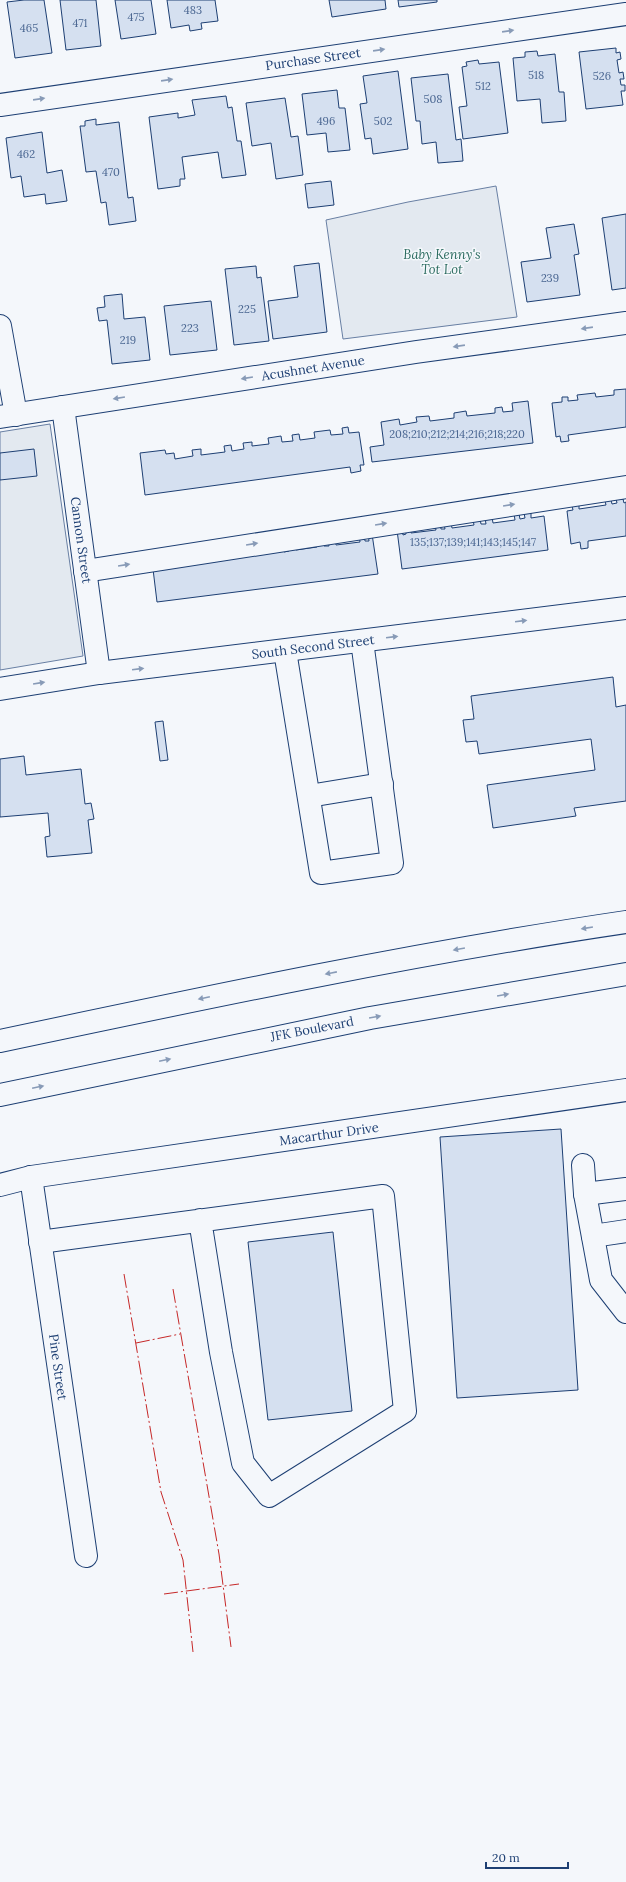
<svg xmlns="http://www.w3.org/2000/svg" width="626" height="1882" font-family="Lora,serif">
<rect width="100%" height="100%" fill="#f4f7fb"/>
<g fill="#e3e9f0" stroke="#687fa3">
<path d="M496,186L517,317L343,339L326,220L408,202Z"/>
<path d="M50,424L83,656L0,670V432Z"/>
</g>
<g fill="#d5e0f0" stroke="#1d3f73">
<path d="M24,0H44L52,53L15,58L7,2Z"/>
<path d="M60,0H96L101,46L66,50Z"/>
<path d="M115,0H151L156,34L121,39Z"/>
<path d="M167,0H215L218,21L201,23L202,29L190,31L189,25L171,28Z"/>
<path d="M329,0H385L386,9L332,17Z"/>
<path d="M398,0H437V2L399,7Z"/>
<path d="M616,48V53L620,52L621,59L617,60L619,73L623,72L624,79H620L621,85H625V91H621L623,105L586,109L579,52Z"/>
<path d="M537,51L538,56L555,54L559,92H564L566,121L542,123L540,99L517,101L513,58L525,57V52Z"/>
<path d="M478,60L479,64L499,62L508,133L463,139L459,107L467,106L462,67L467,66L466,62Z"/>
<path d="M398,71L408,149L373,154L371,138L365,139L360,104L367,103L363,76Z"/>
<path d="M448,74L456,140L461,139L463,161L438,163L436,142L422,144L420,121H416L411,78Z"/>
<path d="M337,90L339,108H345L350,150L328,152L326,133L307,135L302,94Z"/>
<path d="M226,96L228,108L232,107L237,141H241L246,175L222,178L218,152L182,157L185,179H180V186L158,189L149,117L178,113V118L195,115L192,100Z"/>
<path d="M285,98L291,137L298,136L303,175L276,179L271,143L252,146L246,103Z"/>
<path d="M96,119V125L119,122L128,198L133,197L136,221L109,225L106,202L101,203L96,171L86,172L80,126H85V121Z"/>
<path d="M42,132L47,173L62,170L67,201L46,204L45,194L24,197L21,176L11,178L6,138Z"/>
<path d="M331,181L334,205L308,208L305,184Z"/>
<path d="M626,214V288L612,290L602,218Z"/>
<path d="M574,224L579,254L574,255L580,295L527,302L521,262L551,258L546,228Z"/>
<path d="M319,263L327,332L273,339L268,301L298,297L294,266Z"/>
<path d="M256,266L257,278L261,277L269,341L234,345L225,269Z"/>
<path d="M122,294L124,319L145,317L150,360L112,364L107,320L99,321L97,308L105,307L104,296Z"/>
<path d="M211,301L217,350L170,355L164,306Z"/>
<path d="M626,389V427L568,435L569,441L561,442L560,436L556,437L552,403L562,402V397H568V401L578,400L577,395L595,393L596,397L614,395V390Z"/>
<path d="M528,401L533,443L372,462L370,447L384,445L381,422L399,419L400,425L417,422L416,417L429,416L430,421L454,418V413L466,411L467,416L495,413V408L502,407L503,412L513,411L512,403Z"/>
<path d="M348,427L349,433L359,432L364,465H360L361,471L351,473L350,467L145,495L140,453L165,450L166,454L174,453L175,459L193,456L192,450L201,449V455L225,452L224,446L231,445L232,451L244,449L243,443L252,442V446L269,444L268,438L281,436L282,442L293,441L292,435L299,434L300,440L315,438L314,432L330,430L331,435L343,434L342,428Z"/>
<path d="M34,449L37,476L0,480V453Z"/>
<path d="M616,499H623L624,503L626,502V536L588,541V548L581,549L580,542L571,544L567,511L573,510L572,506L579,504V509L606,505L605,501L611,500L612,504L617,503Z"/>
<path d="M531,512V518L544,516L548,550L402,569L397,530L402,529L403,535L406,534V529L411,528V533L436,530L435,525L440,524L441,529H445L444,524L451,523L452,528L474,525L473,520L480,519L481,524H486L485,518L492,517L493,523L515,520L514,514H519L520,519L525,518L524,513Z"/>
<path d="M368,534H372L378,574L157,602L153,569L277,552V546L283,545L284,552L289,551V545L295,544L296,550L317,547V541L323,540L324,546H329L328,540L335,538L336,545L360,542L359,535H364L365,541H369Z"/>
<path d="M613,677L616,707L626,705V801L574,808L576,816L493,828L487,785L595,770L591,739L479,754L477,741L466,742L463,720L474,719L471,696Z"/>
<path d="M163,721L168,760L160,761L155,722Z"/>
<path d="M24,756L26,775L81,769L85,804L91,803L94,819L88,820L92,853L47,857L45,837L50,836L48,813L0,817V759Z"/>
<path d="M561,1129L578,1390L457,1398L440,1137Z"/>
<path d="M333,1232L352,1411L268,1420L248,1242Z"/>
</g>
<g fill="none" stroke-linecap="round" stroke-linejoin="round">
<defs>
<g id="minor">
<path d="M0,105L626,14"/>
<path d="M0,326L16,415"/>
<path d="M63,407L99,673"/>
<path d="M0,417L416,352L626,323"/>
<path d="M85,571L626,487"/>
<path d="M285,651L321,873L392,863L362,641"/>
<path d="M0,689L99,673L626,608"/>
<path d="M309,796L382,784"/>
<path d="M583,1165L585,1194L601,1280L626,1312"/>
<path d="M31,1177L86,1556"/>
<path d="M0,1185L31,1177L626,1090"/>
<path d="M585,1194L626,1189"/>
<path d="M593,1236L626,1231"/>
<path d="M40,1242L383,1196L405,1411L269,1496L243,1463L221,1352L200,1220"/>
</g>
<g id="major">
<path d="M0,1041C208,997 416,953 626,922"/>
<path d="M0,1095L370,1018L626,974"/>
</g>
</defs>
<use href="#minor" stroke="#1d3f73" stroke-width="24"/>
<use href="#major" stroke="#1d3f73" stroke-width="24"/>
<use href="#minor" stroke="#f4f7fb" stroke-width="22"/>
<use href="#major" stroke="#f4f7fb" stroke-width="22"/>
<g stroke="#c62828" stroke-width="1" stroke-dasharray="14 3 2 3" stroke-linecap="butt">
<path d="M124,1274L161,1492L183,1560L193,1652"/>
<path d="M173,1289L219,1554L231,1647"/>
<path d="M136,1343L180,1334"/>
<path d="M164,1594L239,1584"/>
</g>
</g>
<defs><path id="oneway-solid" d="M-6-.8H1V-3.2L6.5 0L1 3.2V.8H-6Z"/></defs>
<g fill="#889bb7">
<use href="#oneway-solid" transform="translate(508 31) rotate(-8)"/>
<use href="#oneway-solid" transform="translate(379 50) rotate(-8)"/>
<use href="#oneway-solid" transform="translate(167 80) rotate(-8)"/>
<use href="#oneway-solid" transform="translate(39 99) rotate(-8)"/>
<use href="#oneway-solid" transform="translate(587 328) rotate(172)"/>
<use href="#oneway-solid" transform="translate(459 346) rotate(172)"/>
<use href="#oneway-solid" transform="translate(247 378) rotate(171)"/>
<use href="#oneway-solid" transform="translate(119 398) rotate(171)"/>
<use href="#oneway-solid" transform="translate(509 505) rotate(-9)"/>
<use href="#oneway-solid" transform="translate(381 524) rotate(-9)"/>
<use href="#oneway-solid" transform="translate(252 544) rotate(-9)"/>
<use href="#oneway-solid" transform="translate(124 565) rotate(-9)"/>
<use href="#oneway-solid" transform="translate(521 621) rotate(-7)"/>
<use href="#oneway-solid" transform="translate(392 637) rotate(-7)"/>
<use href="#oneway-solid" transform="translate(138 669) rotate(-7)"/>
<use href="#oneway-solid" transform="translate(39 683) rotate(-9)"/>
<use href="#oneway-solid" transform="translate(587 928) rotate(171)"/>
<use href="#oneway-solid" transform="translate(459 949) rotate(170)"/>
<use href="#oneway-solid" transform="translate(331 973) rotate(169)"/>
<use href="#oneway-solid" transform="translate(503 995) rotate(-10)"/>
<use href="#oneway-solid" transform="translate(204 998) rotate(168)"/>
<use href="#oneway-solid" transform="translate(375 1017) rotate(-10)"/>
<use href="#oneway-solid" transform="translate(165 1060) rotate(-12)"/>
<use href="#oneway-solid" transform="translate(38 1087) rotate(-12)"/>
</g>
<g text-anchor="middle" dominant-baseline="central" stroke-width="3" stroke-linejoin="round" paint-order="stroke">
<g font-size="11" fill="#4b6792">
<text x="193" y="10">483</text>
<text x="136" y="17">475</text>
<text x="80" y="23">471</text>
<text x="29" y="28">465</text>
<text x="536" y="75">518</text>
<text x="602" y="76">526</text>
<text x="483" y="86">512</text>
<text x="433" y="99">508</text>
<text x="326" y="121">496</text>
<text x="383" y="121">502</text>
<text x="26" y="154">462</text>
<text x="111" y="172">470</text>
<text x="550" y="278">239</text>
<text x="247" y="309">225</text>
<text x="190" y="328">223</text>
<text x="128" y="340">219</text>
<text x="457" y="434">208;210;212;214;216;218;220</text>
<text x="473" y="542">135;137;139;141;143;145;147</text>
</g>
<g font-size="13" fill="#1d3f73" stroke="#f4f7fb">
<text transform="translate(313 59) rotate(-8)">Purchase Street</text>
<text transform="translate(313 368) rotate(-9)">Acushnet Avenue</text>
<text transform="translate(81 540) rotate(82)">Cannon Street</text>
<text transform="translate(313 647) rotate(-7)">South Second Street</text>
<text transform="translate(312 1029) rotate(-11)">JFK Boulevard</text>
<text transform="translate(329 1134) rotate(-8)">Macarthur Drive</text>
<text transform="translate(58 1367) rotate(82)">Pine Street</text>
</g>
<g font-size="13" font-style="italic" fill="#2c6c60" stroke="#f4f7fb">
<text x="442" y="254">Baby Kenny's<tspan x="442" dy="15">Tot Lot</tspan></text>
</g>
</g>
<path d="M486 1862v6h82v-6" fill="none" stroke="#1d3f73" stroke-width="2"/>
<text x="492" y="1862" font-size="12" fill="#1d3f73" stroke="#f4f7fb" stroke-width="3" paint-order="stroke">20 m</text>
</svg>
